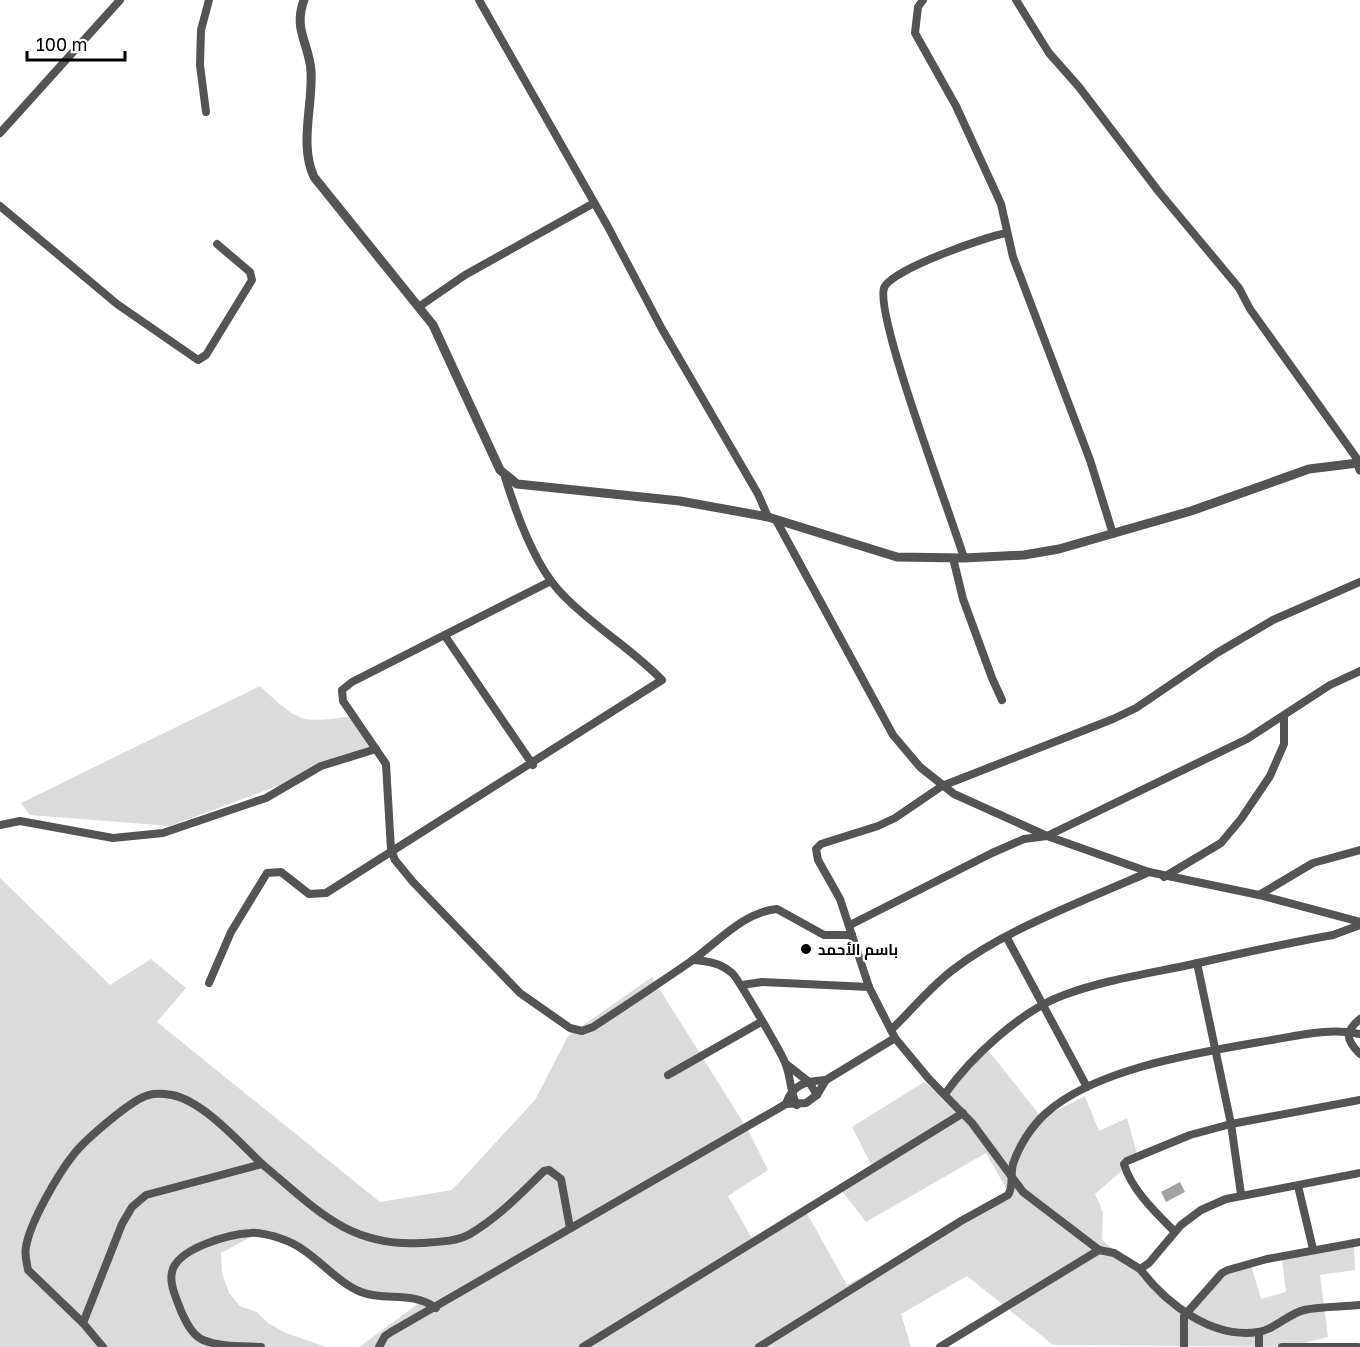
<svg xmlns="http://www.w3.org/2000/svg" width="1360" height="1347" font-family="'Golos Text',Cairo,sans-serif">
<rect width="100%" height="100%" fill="#fff"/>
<g fill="#dbdbdb">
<path d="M260,686C299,722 299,724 353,716L380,748L170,826L30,815L21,803Z"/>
<path d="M0,878L110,985L151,959L186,988L157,1022L380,1202L452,1190L535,1100L568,1036L652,977L748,1130L768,1170L728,1196L753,1240L804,1208L847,1285L1010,1195L986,1153L866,1222L839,1187L872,1166L852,1127L924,1082L943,1097L988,1050L1042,1118L1085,1096L1099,1131L1127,1118L1138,1157L1095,1194L1103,1212L1102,1240L1188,1313L1227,1274L1250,1261L1261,1299L1286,1292L1282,1260L1354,1246L1355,1270L1320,1275L1328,1337L1288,1347L1053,1345L967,1276L901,1314L911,1347H359L419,1303L369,1295L272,1232L262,1231L221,1253L222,1273L229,1293L240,1306L257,1312L268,1323L286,1333L326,1347H0Z"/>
</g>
<path fill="#a2a2a2" d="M1180,1182L1185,1192L1166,1202L1161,1192Z"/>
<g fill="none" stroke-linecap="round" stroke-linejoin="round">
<g stroke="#545454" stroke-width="8">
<path d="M479,0L607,225L662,329L758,494L768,517"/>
<path d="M923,0L918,7L915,33L956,106L1001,204L1013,257L1090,460L1113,534"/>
<path d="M1016,0L1049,53L1079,87L1159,192L1239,288L1250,309L1360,463"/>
<path d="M206,112L200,65L201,30L209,0"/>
<path d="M0,133L120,0"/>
<path d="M0,206L117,304L198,360L206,355L252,280L250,272L217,244"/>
<path d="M420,306L465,275L594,203"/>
<path d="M776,520L893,735L920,767L954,794L1047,836L1149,872L1259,895L1360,922"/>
<path d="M953,558L963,599L992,678L1002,700"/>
<path d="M964,558C951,515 875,317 884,288C890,270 987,236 1007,233"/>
<path d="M551,581L352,682L342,690L343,701L386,764L391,850L395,860L413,882L520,993L570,1028L582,1031L593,1027C625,1006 658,984 690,962C716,944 743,912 777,909L824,935H852"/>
<path d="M445,636L533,765"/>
<path d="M0,825L20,821L113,838L163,833L266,798L321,766L376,749"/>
<path d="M1164,877L1221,843L1241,819L1270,776L1284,744V716"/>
<path d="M1259,895L1313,863L1360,850"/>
<path d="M850,925L992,853L1024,839L1047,836L1247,739L1330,685L1360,671"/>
<path d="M1007,938L1087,1087"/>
<path d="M693,960C708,961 720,963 732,973C737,977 783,1055 786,1065C791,1078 790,1093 797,1105"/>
<path d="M1197,963L1231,1124L1241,1194"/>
<path d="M209,983L231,932L267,873L281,872L309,894L326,893L662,680C632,649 594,627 564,596C536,569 516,513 505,477"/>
<path d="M742,985L762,982L869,987"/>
<path d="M1360,1019C1344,1032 1346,1040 1360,1054"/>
<path d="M891,1030C912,1010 931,986 954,969C1008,928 1086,900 1149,872"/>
<path d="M786,1064L809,1082L817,1095"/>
<path d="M668,1075L761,1022"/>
<path d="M945,1094C971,1057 1022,1010 1064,995C1107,979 1153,973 1198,963C1243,953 1287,943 1333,935L1360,925"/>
<path d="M786,1104C792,1084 807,1081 826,1080"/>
<path d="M1298,1186L1313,1249"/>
<path d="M1174,1231C1155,1212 1131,1189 1124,1164L1127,1161L1190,1135L1231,1124L1360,1100"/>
<path d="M1099,1250L1023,1192L972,1123L929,1079L895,1038L869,987L840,899L818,860L816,849L821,844L878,826L895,818L942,786L1113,719L1136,708L1217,653L1273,620L1360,582"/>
<path d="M1140,1269C1166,1303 1211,1339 1258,1332C1274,1330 1288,1314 1304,1310C1322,1306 1342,1307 1360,1305"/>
<path d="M83,1323L28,1270C27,1263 24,1254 26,1247C30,1222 58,1174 74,1154C85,1140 133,1098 149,1095C155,1093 166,1094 172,1095C203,1101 239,1142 262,1164"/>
<path d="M1259,1332V1347"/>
<path d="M103,1347L83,1323L122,1224L132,1207L146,1195L262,1164C314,1207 347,1247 421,1243C437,1242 456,1242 470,1234C499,1217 520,1194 544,1171L549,1170L561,1179L570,1228"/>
<path d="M261,1347C244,1346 219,1347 203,1340C192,1335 186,1322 181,1311C177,1300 169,1284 172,1272C177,1248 230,1234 251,1233C260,1232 273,1236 282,1239C313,1249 332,1280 361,1292C386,1302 410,1290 436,1308"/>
<path d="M379,1347L385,1336L391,1332L786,1104L806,1103L817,1095L826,1080L895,1038"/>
<path d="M583,1347L963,1113"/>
<path d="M759,1347L961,1221L1008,1195C1014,1186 1010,1175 1013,1164C1019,1146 1031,1127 1045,1114C1094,1069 1196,1053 1260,1042C1293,1037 1327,1027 1360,1034"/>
<path d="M940,1347L1099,1250L1114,1253L1140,1269L1149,1263L1181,1225L1201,1210L1226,1199L1360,1173"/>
<path d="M1184,1347V1316L1222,1273L1228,1270L1267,1259L1360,1242"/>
<path d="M1282,1347H1358"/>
</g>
<path stroke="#545454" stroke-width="9" d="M304,0C293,30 309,43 311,71C313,106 299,144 314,177L433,325L500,470L517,484L680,501L768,517L897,557L964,558L1024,555L1059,549L1191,511L1309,469L1358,463L1360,470"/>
</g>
<circle fill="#000" stroke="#fff" stroke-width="2" cx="806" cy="949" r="6"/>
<g text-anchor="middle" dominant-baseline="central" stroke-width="4.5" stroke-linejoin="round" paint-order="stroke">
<g font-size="15" font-weight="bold" fill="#000" stroke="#fff" text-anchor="start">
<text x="818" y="949">باسم الأحمد</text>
</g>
</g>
<path d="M27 51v9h98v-9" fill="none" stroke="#000000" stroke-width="3"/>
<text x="36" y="51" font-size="18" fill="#000000" stroke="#ffffff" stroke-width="4.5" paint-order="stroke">100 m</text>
</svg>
